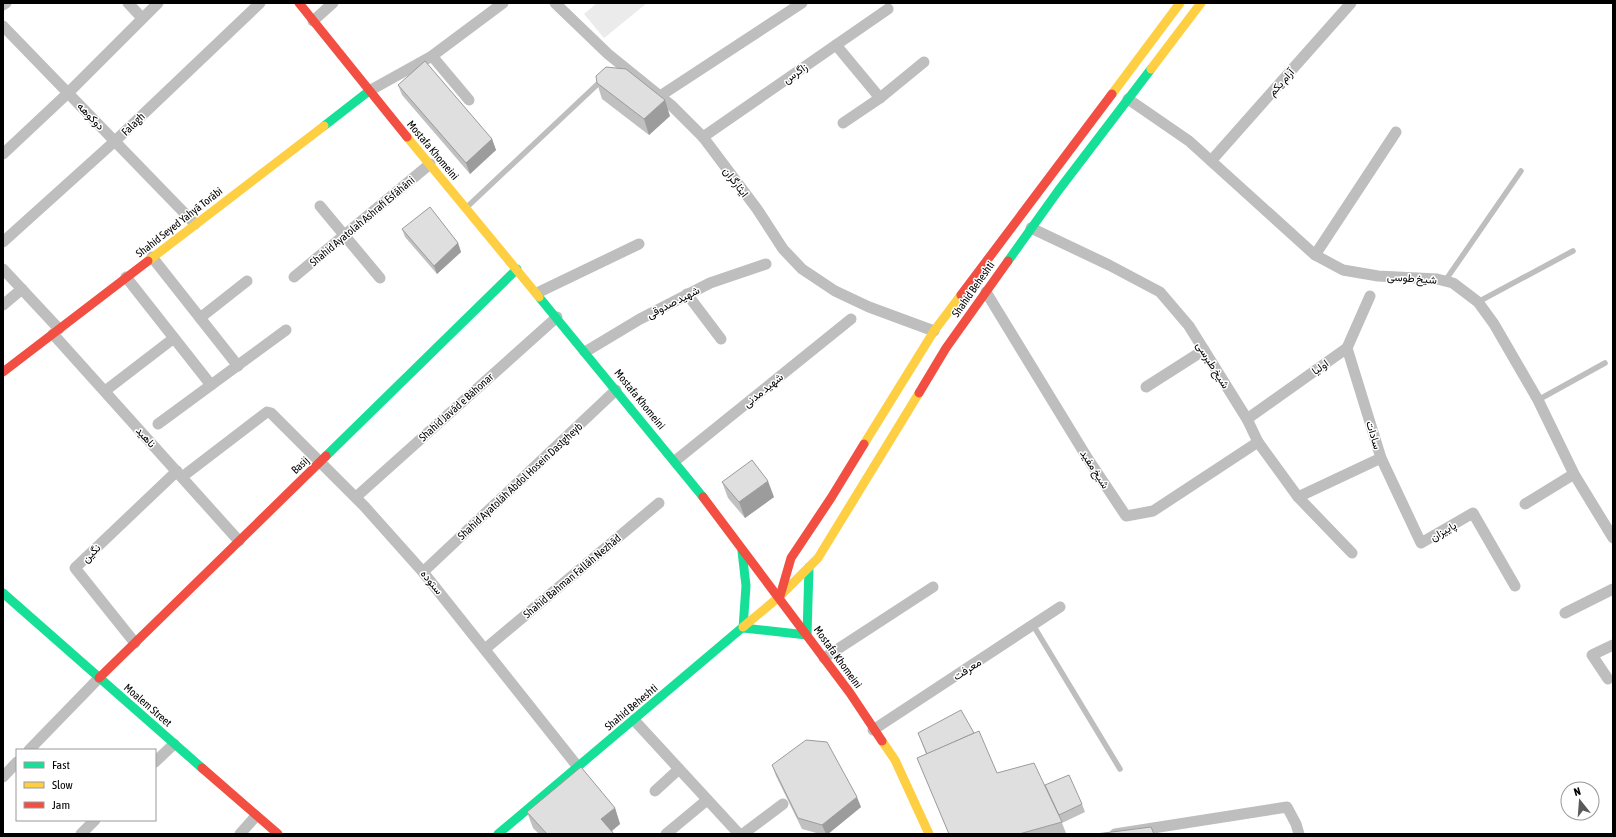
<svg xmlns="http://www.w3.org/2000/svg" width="1616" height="837" font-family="'Asap Condensed',Vazirmatn,sans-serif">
<rect width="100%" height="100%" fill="#fff"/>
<path fill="#ebebeb" d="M597,3H647L604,38L584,14Z"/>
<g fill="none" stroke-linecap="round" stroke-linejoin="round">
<g stroke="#bebebe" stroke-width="5.5">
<path d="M467,207L602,80"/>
<path d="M1445,281L1521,171"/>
<path d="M1478,302L1573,251"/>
<path d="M1538,400L1605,363"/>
<path d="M1033,625L1120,769"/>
</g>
<g stroke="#bebebe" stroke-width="11">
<path d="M128,3L142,18"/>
<path d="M555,3L608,54L671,105L703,137L757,209L783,249L802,269L835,291L869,307L934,331"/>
<path d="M3,5L6,3"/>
<path d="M313,21L333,3"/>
<path d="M3,26L195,224"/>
<path d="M836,45L880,98"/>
<path d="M432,56L469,100"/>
<path d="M369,91L432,56L503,3"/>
<path d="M660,96L802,3"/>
<path d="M1128,99L1189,141L1315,255L1343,270L1378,276L1437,279L1453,283L1478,302L1494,324L1538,400L1574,474L1613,538"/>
<path d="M843,123L880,98L924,62"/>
<path d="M703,137L888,9"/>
<path d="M3,154L68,93L158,3"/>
<path d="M1211,161L1351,3"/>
<path d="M320,206L380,278"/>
<path d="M1031,228L1109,265L1160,292L1189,326L1247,419L1258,442L1298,497L1352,553"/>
<path d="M3,242L115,141L260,3"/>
<path d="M1315,255L1396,132"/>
<path d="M152,257L238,366"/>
<path d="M3,269L59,329"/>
<path d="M126,277L211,385"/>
<path d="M294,277L430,164"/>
<path d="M986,292L1088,459L1126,516L1153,511L1258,442"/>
<path d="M537,293L639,244"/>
<path d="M687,294L721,339"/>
<path d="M3,305L22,289"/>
<path d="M200,318L247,281"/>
<path d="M53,334L239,541"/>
<path d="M585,352L640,319L710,283L766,264"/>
<path d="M1146,387L1204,350"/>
<path d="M105,391L174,338"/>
<path d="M1247,419L1347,348L1370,296"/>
<path d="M158,424L286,330"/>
<path d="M1381,458L1421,543L1473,513L1515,586"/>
<path d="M675,461L851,319"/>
<path d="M182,477L267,412L271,413L365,507L423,572L578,767"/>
<path d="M356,497L557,317"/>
<path d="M1298,497L1381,458L1347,348"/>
<path d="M1525,504L1574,474"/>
<path d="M423,572L616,390"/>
<path d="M1565,613L1613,589"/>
<path d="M135,643L75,568L177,471"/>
<path d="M485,649L659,503"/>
<path d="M824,658L933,587"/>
<path d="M1608,679L1592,655L1613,645"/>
<path d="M634,720L739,834"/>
<path d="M873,730L1060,607"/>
<path d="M29,750L99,678"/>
<path d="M155,762L174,744"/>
<path d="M3,777L17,762"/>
<path d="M655,791L679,769"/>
<path d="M81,834L95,820"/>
<path d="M240,834L256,816"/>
<path d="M666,834L707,800"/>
<path d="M743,834L783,804"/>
<path d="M1115,834L1287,807L1296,824L1299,834"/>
</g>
<g stroke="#16e098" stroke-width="9">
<path d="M324,126L369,91"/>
<path d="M1008,261L1058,191L1151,69"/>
<path d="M539,297L703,497"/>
<path d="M326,456L517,269"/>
<path d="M742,551L746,586L743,628L807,635L809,567"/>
<path d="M3,593L202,768"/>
<path d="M498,834L743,627"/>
</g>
<g stroke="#ffcf43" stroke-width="9">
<path d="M1151,69L1201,3"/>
<path d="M1112,94L1180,3"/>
<path d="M407,137L539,297"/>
<path d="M148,261L324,126"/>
<path d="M864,444L934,331L961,295"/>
<path d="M743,627L779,597L818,558L919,393"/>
<path d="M882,741L895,760L929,834"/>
</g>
<g stroke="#f24e42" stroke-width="9">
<path d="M299,3L407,137"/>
<path d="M961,295L1112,94"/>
<path d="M3,372L148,261"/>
<path d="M919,393L946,348L1008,261"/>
<path d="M703,497L850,693L882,741"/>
<path d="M780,596L791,558L831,498L864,444"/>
<path d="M99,678L326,456"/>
<path d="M202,768L278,834"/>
</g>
</g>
<g fill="#c0c0c0">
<path d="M597,83L670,116L649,135L602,99Z"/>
<path d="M398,85L492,139L496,150L470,174L402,95Z"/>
<path d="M402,229L458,243L461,252L437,274L405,237Z"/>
<path d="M722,482L774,497L745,518L728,498Z"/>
<path d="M918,733L997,773L1045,785L1082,804L1085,812L1062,823L1066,833L1061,834H949L917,758L926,754Z"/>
<path d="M772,765L861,807L828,834H820L802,829L776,776Z"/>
<path d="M615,808L620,824L612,831L614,834H539L533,828L527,812Z"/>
</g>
<g fill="#9c9c9c">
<path d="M665,100L670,116L649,135L644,119Z"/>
<path d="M492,139L496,150L470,174L466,163Z"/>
<path d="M458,243L461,252L437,274L434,266Z"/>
<path d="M768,481L774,497L745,518L739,502Z"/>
<path d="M857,797L861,807L828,834H826L822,825Z"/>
<path d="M615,808L620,824L608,834L601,819Z"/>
</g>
<g fill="#dfdfdf" stroke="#9c9c9c">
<path d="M425,61L492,139L466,163L398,85Z"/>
<path d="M606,67L626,69L665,100L644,119L597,83L596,76Z"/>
<path d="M430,207L458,243L434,266L402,229Z"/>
<path d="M752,460L768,481L739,502L722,482Z"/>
<path d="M961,710L974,733L927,754L918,733Z"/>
<path d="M979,731L997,773L1034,763L1062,822L1019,834H949L917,758Z"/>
<path d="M806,740L827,742L857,797L822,825L798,818L772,765Z"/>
<path d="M581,767L615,808L601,819L614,834H547L527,812Z"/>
<path d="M1069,775L1082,804L1059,815L1045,785Z"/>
<path d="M1151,827L1154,834H1096Z"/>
</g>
<g text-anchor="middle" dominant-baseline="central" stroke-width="3" stroke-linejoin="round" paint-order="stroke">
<g font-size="11" fill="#000" stroke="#fff">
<text transform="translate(795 73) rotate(-35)">زاگرس</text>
<text transform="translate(1281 82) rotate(-48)">آرام یکم</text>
<text transform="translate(91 116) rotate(46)">دوکوهه</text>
<text transform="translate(133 124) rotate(-44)">Falagh</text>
<text transform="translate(433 150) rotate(50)">Mostafa Khomeini</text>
<text transform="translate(736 182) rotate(53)">ایثارگران</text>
<text transform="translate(362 221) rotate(-40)">Shahid Ayatolah Ashrafi Esfāhāni</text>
<text transform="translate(179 222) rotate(-38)">Shahid Seyed Yahyā Torābi</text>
<text transform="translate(1412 278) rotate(4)">شیخ طوسی</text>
<text transform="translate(973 289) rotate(-55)">Shahid Beheshti</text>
<text transform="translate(673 302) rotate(-27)">شهید صدوقی</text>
<text transform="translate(1213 365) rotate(58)">شیخ طبرسی</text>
<text transform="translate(1320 367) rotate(-36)">اولیا</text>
<text transform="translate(763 390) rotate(-39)">شهید مدنی</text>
<text transform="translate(640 399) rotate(51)">Mostafa Khomeini</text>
<text transform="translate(456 407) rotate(-42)">Shahid Javād e Bāhonar</text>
<text transform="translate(1374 435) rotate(73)">سادات</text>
<text transform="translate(146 437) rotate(48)">ناهید</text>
<text transform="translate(300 465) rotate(-44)">Basij</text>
<text transform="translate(1095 469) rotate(57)">شیخ مفید</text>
<text transform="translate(520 481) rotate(-43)">Shahid Ayatolāh Abdol Hosein Dastgheyb</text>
<text transform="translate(1443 531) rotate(-30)">پاییزان</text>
<text transform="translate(91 553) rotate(-44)">نگین</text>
<text transform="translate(572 576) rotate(-40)">Shahid Bahman Fallāh Nezhād</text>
<text transform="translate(432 582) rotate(51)">ستوده</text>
<text transform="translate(838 657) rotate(54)">Mostafa Khomeini</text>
<text transform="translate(967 669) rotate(-33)">معرفت</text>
<text transform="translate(148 705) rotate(41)">Moalem Street</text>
<text transform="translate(631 707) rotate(-40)">Shahid Beheshti</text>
</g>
</g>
<rect width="1616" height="837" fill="none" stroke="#000000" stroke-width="8"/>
<rect x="16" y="749" width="140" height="72" fill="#ffffff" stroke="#999999"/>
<rect x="24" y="762" width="20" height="6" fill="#16e098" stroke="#999999"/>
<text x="52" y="769" font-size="12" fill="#000000">Fast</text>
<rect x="24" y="782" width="20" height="6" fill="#ffcf43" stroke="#999999"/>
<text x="52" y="789" font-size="12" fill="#000000">Slow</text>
<rect x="24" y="802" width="20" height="6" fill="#f24e42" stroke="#999999"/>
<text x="52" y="809" font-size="12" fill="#000000">Jam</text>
<g transform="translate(1580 801) rotate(343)"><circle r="19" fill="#ffffff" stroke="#999999"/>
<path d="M0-3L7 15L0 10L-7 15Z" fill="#595959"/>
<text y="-6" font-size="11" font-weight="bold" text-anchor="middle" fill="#000000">N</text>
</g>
</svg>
